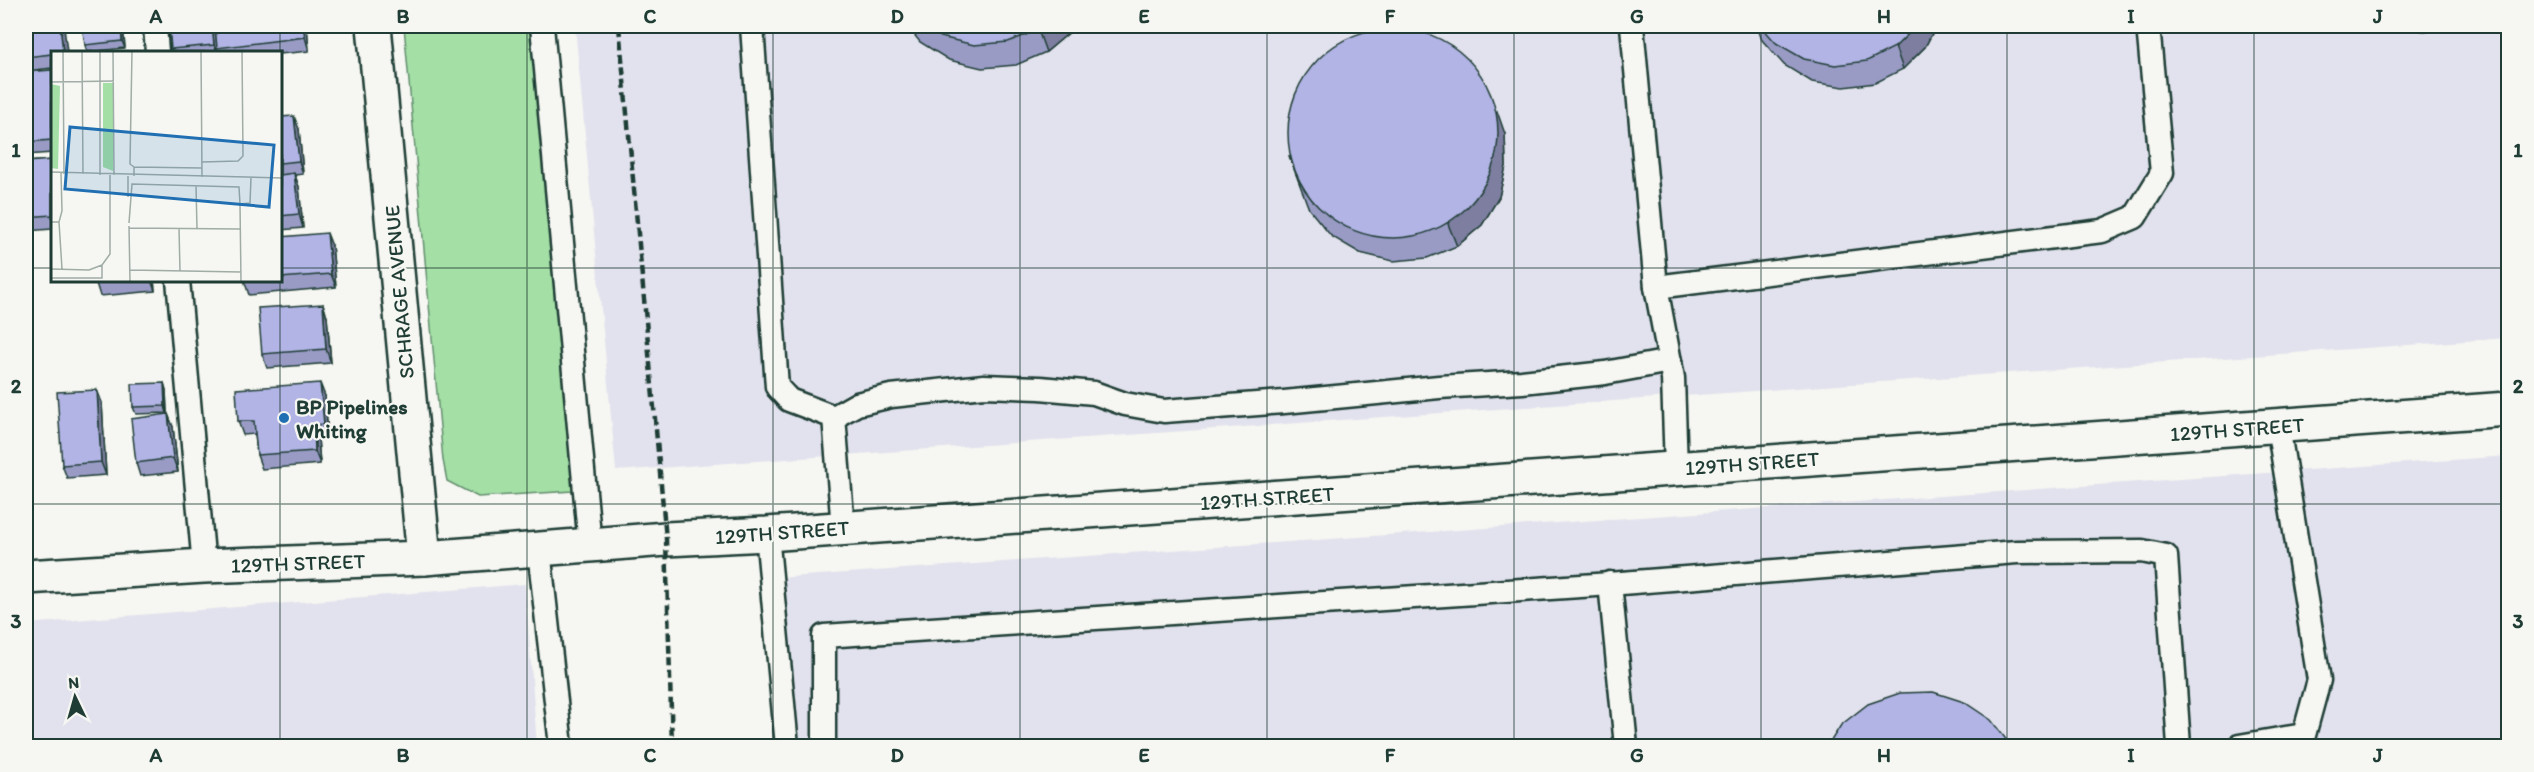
<svg xmlns="http://www.w3.org/2000/svg" width="2534" height="772" font-family="Itim,sans-serif">
<rect width="100%" height="100%" fill="#f6f6f2"/>
<filter id="ink" filterUnits="userSpaceOnUse"><feTurbulence type="fractalNoise" baseFrequency=".0167" numOctaves="2"/><feDisplacementMap in="SourceGraphic" scale="12" xChannelSelector="R" yChannelSelector="G"/><feConvolveMatrix kernelMatrix="1 2 1 2 8 2 1 2 1" color-interpolation-filters="sRGB"/></filter>
<g filter="url(#ink)">
<g fill="#e2e2ee">
<path d="M575,26H2508V338L616,471Z"/>
<path d="M2508,456V746H774L761,579Z"/>
<path d="M525,584L537,746H26V624Z"/>
</g>
<path fill="#a4dfa6" stroke="#628e6d" stroke-width="1.5" d="M404,26H535L573,491L478,497L447,481L443,460Z"/>
<g fill="none" stroke-linecap="round" stroke-linejoin="round">
<defs>
<g id="service">
<path d="M155,26L157,52"/>
<path d="M542,26L590,546"/>
<path d="M752,26L777,387L789,400L834,417L843,528"/>
<path d="M1632,26L1656,287L1673,378L1676,469"/>
<path d="M178,280L204,566"/>
<path d="M1656,287L2102,231L2135,217L2162,173L2148,26"/>
<path d="M834,417L857,404L891,396L984,386L1040,388L1094,393L1125,404L1164,411L1284,402L1439,387L1522,382L1605,373L1670,361"/>
<path d="M767,534L787,746"/>
<path d="M539,550L561,746"/>
<path d="M1610,583L1626,746"/>
<path d="M824,746V636L1596,585L2017,552L2142,551L2166,556L2179,746"/>
<path d="M2239,746L2304,735L2319,680L2278,426"/>
</g>
<path id="minor" d="M374,26L424,558"/>
<path id="secondary" d="M26,577L204,566L424,558L666,539L767,534L2508,409"/>
</defs>
<use href="#service" stroke="#1f3d34" stroke-width="27"/>
<use href="#minor" stroke="#1f3d34" stroke-width="38"/>
<use href="#secondary" stroke="#1f3d34" stroke-width="38"/>
<use href="#service" stroke="#f6f6f2" stroke-width="22"/>
<use href="#minor" stroke="#f6f6f2" stroke-width="33"/>
<use href="#secondary" stroke="#f6f6f2" stroke-width="33"/>
<path stroke="#1f3d34" stroke-width="4.5" stroke-dasharray="9 4.5" stroke-linecap="butt" d="M619,26L666,539L672,746"/>
</g>
<g fill="#999bc5" stroke="#1f3d34" stroke-width="1.5">
<path d="M26,26H63L64,27L52,52V68L26,71Z"/>
<path d="M123,26L125,48L87,52L85,45Z"/>
<path d="M169,26H307L309,51L280,54V52H219L218,51V52H172L171,49Z"/>
<path d="M907,26H1075L1071,31L1046,52L1016,65L982,68L949,60L920,42Z"/>
<path d="M1757,26H1936L1925,47L1903,69L1875,83L1844,87L1812,82L1784,65L1762,40Z"/>
<path d="M2394,26H2458L2455,27L2424,31Z"/>
<path d="M52,70V153L26,155V72Z"/>
<path d="M280,117L299,129L303,174L295,175L299,187L303,228L280,230Z"/>
<path d="M1505,134L1506,166L1499,197L1482,225L1457,246L1427,258L1393,261L1360,253L1331,236L1309,209L1289,156Z"/>
<path d="M52,160V229L26,231V162Z"/>
<path d="M280,237L332,246L336,287L249,295L244,280H280Z"/>
<path d="M95,280H154L155,291L100,296Z"/>
<path d="M323,304L327,317L331,363L267,368L262,354Z"/>
<path d="M164,383L166,390L167,413L136,414L133,407Z"/>
<path d="M97,390L102,403L106,475L67,478L62,465Z"/>
<path d="M325,396L328,437L318,438L320,464L262,469L257,455L255,434L243,435L238,421Z"/>
<path d="M168,414L173,427L178,472L140,476L136,463Z"/>
</g>
<g fill="#7d7ea0" stroke="#1f3d34" stroke-width="1.5">
<path d="M60,26H63L64,27L67,52H63Z"/>
<path d="M121,26H123L125,48L122,41Z"/>
<path d="M212,26H216L217,48L218,52H217L214,45Z"/>
<path d="M303,26H307L309,51L305,37Z"/>
<path d="M1043,26H1075L1071,31L1046,52L1038,30Z"/>
<path d="M1916,26H1936L1925,47L1903,69L1895,47Z"/>
<path d="M1497,111L1505,134L1506,166L1499,197L1482,225L1457,246L1448,224Z"/>
<path d="M294,116L299,129L303,174L299,161Z"/>
<path d="M294,173L299,187L303,228L299,214Z"/>
<path d="M327,233L332,246L336,287L331,274Z"/>
<path d="M151,280H154L155,291Z"/>
<path d="M323,304L327,317L331,363L326,349Z"/>
<path d="M164,383L166,390L167,413L165,406Z"/>
<path d="M320,383L325,396L328,437L324,424Z"/>
<path d="M97,390L102,403L106,475L101,462Z"/>
<path d="M168,414L173,427L178,472L173,458Z"/>
<path d="M314,425L318,438L320,464L315,451Z"/>
</g>
<g fill="#b2b4e5" stroke="#1f3d34" stroke-width="1.5">
<path d="M26,26H60L63,52H52V54L26,57Z"/>
<path d="M82,26H121L122,41L85,45Z"/>
<path d="M169,26H212L214,45L171,49Z"/>
<path d="M215,26H303L305,37L217,48Z"/>
<path d="M922,26H1043L1038,30L1008,42L974,45L941,37Z"/>
<path d="M1761,26H1916L1895,47L1867,61L1835,65L1804,59L1776,43Z"/>
<circle cx="1393" cy="133" r="105"/>
<path d="M52,70V140L26,142V72Z"/>
<path d="M294,116L299,161L280,163V117Z"/>
<path d="M52,160V215L26,217V162Z"/>
<path d="M294,173L299,214L280,216V175Z"/>
<path d="M327,233L331,274L280,278V237Z"/>
<path d="M95,280H117L95,283Z"/>
<path d="M323,304L326,349L262,354L258,308Z"/>
<path d="M164,383L165,406L133,407L132,384Z"/>
<path d="M320,383L324,424L314,425L315,451L257,455L254,421H238L236,389Z"/>
<path d="M97,390L101,462L62,465L57,392Z"/>
<path d="M168,414L173,458L136,463L131,419Z"/>
<path d="M1933,692L1964,702L1991,720L2012,747H1827L1841,725L1868,704L1900,693Z"/>
</g>
</g>
<path fill="none" stroke="#1f3d34" stroke-width="1.5" stroke-opacity="0.55" d="M280,26V52M527,26V746M773,26V746M1020,26V746M1267,26V746M1514,26V746M1761,26V746M2007,26V746M2254,26V746M26,268H52M280,268H2508M280,280V746M26,504H2508"/>
<circle fill="#1f6fb2" stroke="#f6f6f2" stroke-width="2" cx="284" cy="418" r="6"/>
<g text-anchor="middle" dominant-baseline="central" stroke-width="4.5" stroke-linejoin="round" paint-order="stroke">
<g font-size="21" fill="#1f3d34" stroke="#f6f6f2">
<text transform="translate(399 292) rotate(-95)">SCHRAGE AVENUE</text>
<text transform="translate(2237 429) rotate(-4)">129TH STREET</text>
<text transform="translate(1752 463) rotate(-4)">129TH STREET</text>
<text transform="translate(1267 498) rotate(-4)">129TH STREET</text>
<text transform="translate(782 532) rotate(-4)">129TH STREET</text>
<text transform="translate(298 563) rotate(-2)">129TH STREET</text>
</g>
<g font-size="21" font-weight="bold" fill="#1f3d34" stroke="#f6f6f2" text-anchor="start">
<text x="296" y="406">BP Pipelines<tspan x="296" dy="24">Whiting</tspan></text>
</g>
</g>
<g transform="translate(51 51)">
<rect width="231" height="231" fill="#f6f6f2"/>
<path d="M52,32H62V120L52,116ZM0,33L9,35L7,118L0,117Z" fill="#a4dfa6"/>
<path fill="none" stroke="#a0aca6" stroke-width="1.5" d="M12,0L13,123M31,0L32,123M49,0V124M62,0L63,124M81,0L79,113L83,116V125M150,0L151,126M0,31L63,30M151,111L187,110L192,105L191,0M83,116L151,117M0,121L231,127M77,125V146M145,135L146,178M0,171H8L11,160L10,122M8,171L11,218M78,172L81,133L188,136L189,153M78,175L79,231M78,177L189,178M128,177L129,220M0,218L38,219L51,214M79,219L190,221M0,227H51V214L59,203V124M190,231L189,153L199,152L200,127"/>
<path fill="#1f6fb2" fill-opacity="0.15" stroke="#1f6fb2" stroke-width="3" d="M19,76L223,94L218,156L14,138Z"/>
<rect width="231" height="231" fill="none" stroke="#1f3d34" stroke-width="3"/>
</g>
<rect width="2534" height="772" fill="none" stroke="#f6f6f2" stroke-width="66"/>
<g transform="translate(75 697) rotate(355)" stroke="#f6f6f2" stroke-width="4.5" paint-order="stroke">
<path d="M0-4.5L10 22L0 15L-10 22Z" fill="#1f3d34"/>
<text y="-9" font-size="16" font-weight="bold" text-anchor="middle" fill="#1f3d34">N</text>
</g>
<rect x="33" y="33" width="2468" height="706" fill="none" stroke="#1f3d34" stroke-width="2"/>
<g font-size="20" text-anchor="middle" font-weight="bold" fill="#1f3d34">
<text x="156" y="23">A</text>
<text x="403" y="23">B</text>
<text x="650" y="23">C</text>
<text x="897" y="23">D</text>
<text x="1144" y="23">E</text>
<text x="1390" y="23">F</text>
<text x="1637" y="23">G</text>
<text x="1884" y="23">H</text>
<text x="2131" y="23">I</text>
<text x="2378" y="23">J</text>
<text x="16" y="157">1</text>
<text x="2518" y="157">1</text>
<text x="16" y="393">2</text>
<text x="2518" y="393">2</text>
<text x="16" y="628">3</text>
<text x="2518" y="628">3</text>
<text x="156" y="762">A</text>
<text x="403" y="762">B</text>
<text x="650" y="762">C</text>
<text x="897" y="762">D</text>
<text x="1144" y="762">E</text>
<text x="1390" y="762">F</text>
<text x="1637" y="762">G</text>
<text x="1884" y="762">H</text>
<text x="2131" y="762">I</text>
<text x="2378" y="762">J</text>
</g>
</svg>
